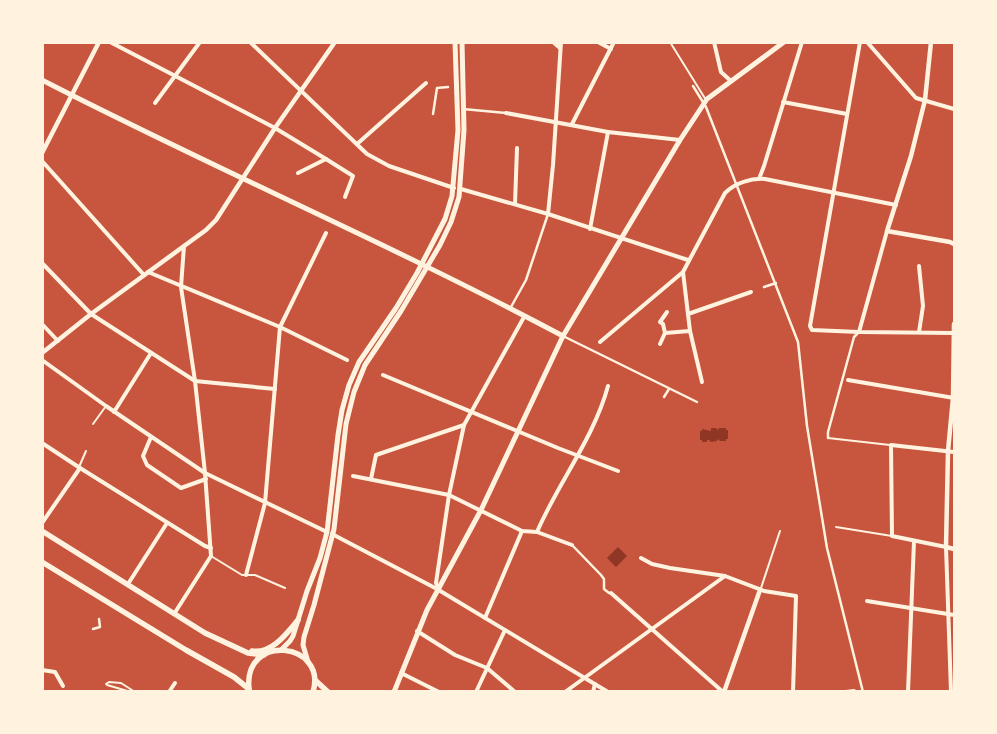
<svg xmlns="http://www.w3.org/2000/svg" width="997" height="734" font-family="Ubuntu,sans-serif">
<rect width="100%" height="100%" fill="#c8553d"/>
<g fill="#8f3625">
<path d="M711,428H716L718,430L719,428H726V430H728V439H726V441H720L718,439L717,441L711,442L709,440H707V442H702V440H700V431H702V429L711,431Z"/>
<path d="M618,547L627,556L616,567L607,558Z"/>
</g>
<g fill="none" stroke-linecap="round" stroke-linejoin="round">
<g stroke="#fff3e0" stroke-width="2">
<path d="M670,42L706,100"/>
<path d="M93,424L106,406"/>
<path d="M828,438L890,445"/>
<path d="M79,467L86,451"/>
<path d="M836,527L892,536"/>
<path d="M211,556L242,575H255L285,588"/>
<path d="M761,588L780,531"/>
<path d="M106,684L109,682L121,683L135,692"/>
<path d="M107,685L131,692"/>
</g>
<g stroke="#fff3e0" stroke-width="2.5">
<path d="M693,86L706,107L798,342L807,426L827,548L863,692"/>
<path d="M463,109L506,113"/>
<path d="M433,114L437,88L448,87"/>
<path d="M764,287L776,283"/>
<path d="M511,307L526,280L548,214"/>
<path d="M563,336L697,402"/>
<path d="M664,397L669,389"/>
<path d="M828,438V432L854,337L859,332"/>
<path d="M572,545L601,575L604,579V589L609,593H611"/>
<path d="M93,629L100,627L99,619"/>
</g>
<g stroke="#fff3e0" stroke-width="4">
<path d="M110,42L275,128L326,159"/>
<path d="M250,42L367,154L389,166L454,188"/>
<path d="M553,42L560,48"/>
<path d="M598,42L611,49"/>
<path d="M714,42L721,72L731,81"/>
<path d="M860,42L810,326L812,330L859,332L954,333"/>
<path d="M867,42L916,98L954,109"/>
<path d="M783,102L847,114"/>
<path d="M155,103L200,42"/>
<path d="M506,113L608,132L680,140"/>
<path d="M572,124L614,42"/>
<path d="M357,144L426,83"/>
<path d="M42,161L144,275"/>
<path d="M298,173L326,159L353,176L345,197"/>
<path d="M759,179L764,166L802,42"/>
<path d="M461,189L548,214L688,260"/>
<path d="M515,204L517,148"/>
<path d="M548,214L553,165L561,42"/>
<path d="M590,229L608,132"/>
<path d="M42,263L91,314L195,381L275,389"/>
<path d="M919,266L923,306L919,332"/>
<path d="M148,272L280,327L347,360"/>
<path d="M683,272L690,331L702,382"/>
<path d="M688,314L751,292"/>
<path d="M42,324L58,341"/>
<path d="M859,332L887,231"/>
<path d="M665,333L663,324L660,322L667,312"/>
<path d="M600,342L683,272L725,193C735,183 751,178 765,179L896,205"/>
<path d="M660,344L665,333L690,331"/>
<path d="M42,360L106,406L205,473L327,532"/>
<path d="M383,375L558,448L618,471"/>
<path d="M848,380L954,398"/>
<path d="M114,412L151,353"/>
<path d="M151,437L143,456L147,465L181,488L206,479"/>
<path d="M42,443L80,468L205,546L211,548"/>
<path d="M353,476L449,495L522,531L537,532L572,545"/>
<path d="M371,479L376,455L464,425"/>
<path d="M42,523L80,468"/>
<path d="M537,532C558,483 594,438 608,386"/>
<path d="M332,534L437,589L608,692"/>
<path d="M641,558L652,564L670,568L725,576L764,591L796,596L793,692"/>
<path d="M246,575L265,503L280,327L326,233"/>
<path d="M128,584L167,523"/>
<path d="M438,587L436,583L449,495L464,425L524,317"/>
<path d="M611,593L723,692"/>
<path d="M867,601L954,615"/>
<path d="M174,614L211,556L205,473L195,381L181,287L184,246"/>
<path d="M485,618L522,531"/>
<path d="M417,631L455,655L487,668L515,692"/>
<path d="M42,670L55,672L63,686"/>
<path d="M401,673L439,692"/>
<path d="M169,692L175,683"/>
<path d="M476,692L505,630"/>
<path d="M565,692L725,576"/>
<path d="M593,692L595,684"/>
<path d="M846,692L854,691"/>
<path d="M908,692L914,541"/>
<path d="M951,692L946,547L892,536L891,445L954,452"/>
</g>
<g stroke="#fff3e0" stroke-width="4.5">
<path d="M931,42L925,100L911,156L887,231L950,242L954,244"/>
<path d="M42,153L99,42"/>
<path d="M954,324L953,398L948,451L946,547L954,549"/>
<path d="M42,353L91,314L206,230L216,220L275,128L335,42"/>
<path d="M724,692L760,590"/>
</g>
<g stroke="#fff3e0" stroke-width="5">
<path d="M42,80C215,169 392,245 563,336"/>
<path d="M282,649L290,641L293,636L307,591L320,558L327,532L338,435L342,410L349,385L359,362L396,308L417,273L445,219L452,196L458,130L455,42"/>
<path d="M308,662L303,645L304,637L314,605L334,529L346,424L354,392L365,365L401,311L440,245L451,222L459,197L464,130L462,42"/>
<path d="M394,692L427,610L481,510L563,336L680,140L707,99L784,42"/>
</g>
<g stroke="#fff3e0" stroke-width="5.5">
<path d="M42,531L205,633L248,653L264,655"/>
<path d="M42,562L186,650L234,677L249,689"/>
<path d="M252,651C272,654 287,633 298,620"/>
<path d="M315,680L328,692"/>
<path d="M249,689C243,632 328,642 313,692"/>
</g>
</g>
<rect width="997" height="734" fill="none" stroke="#fff3e0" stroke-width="88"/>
</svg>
